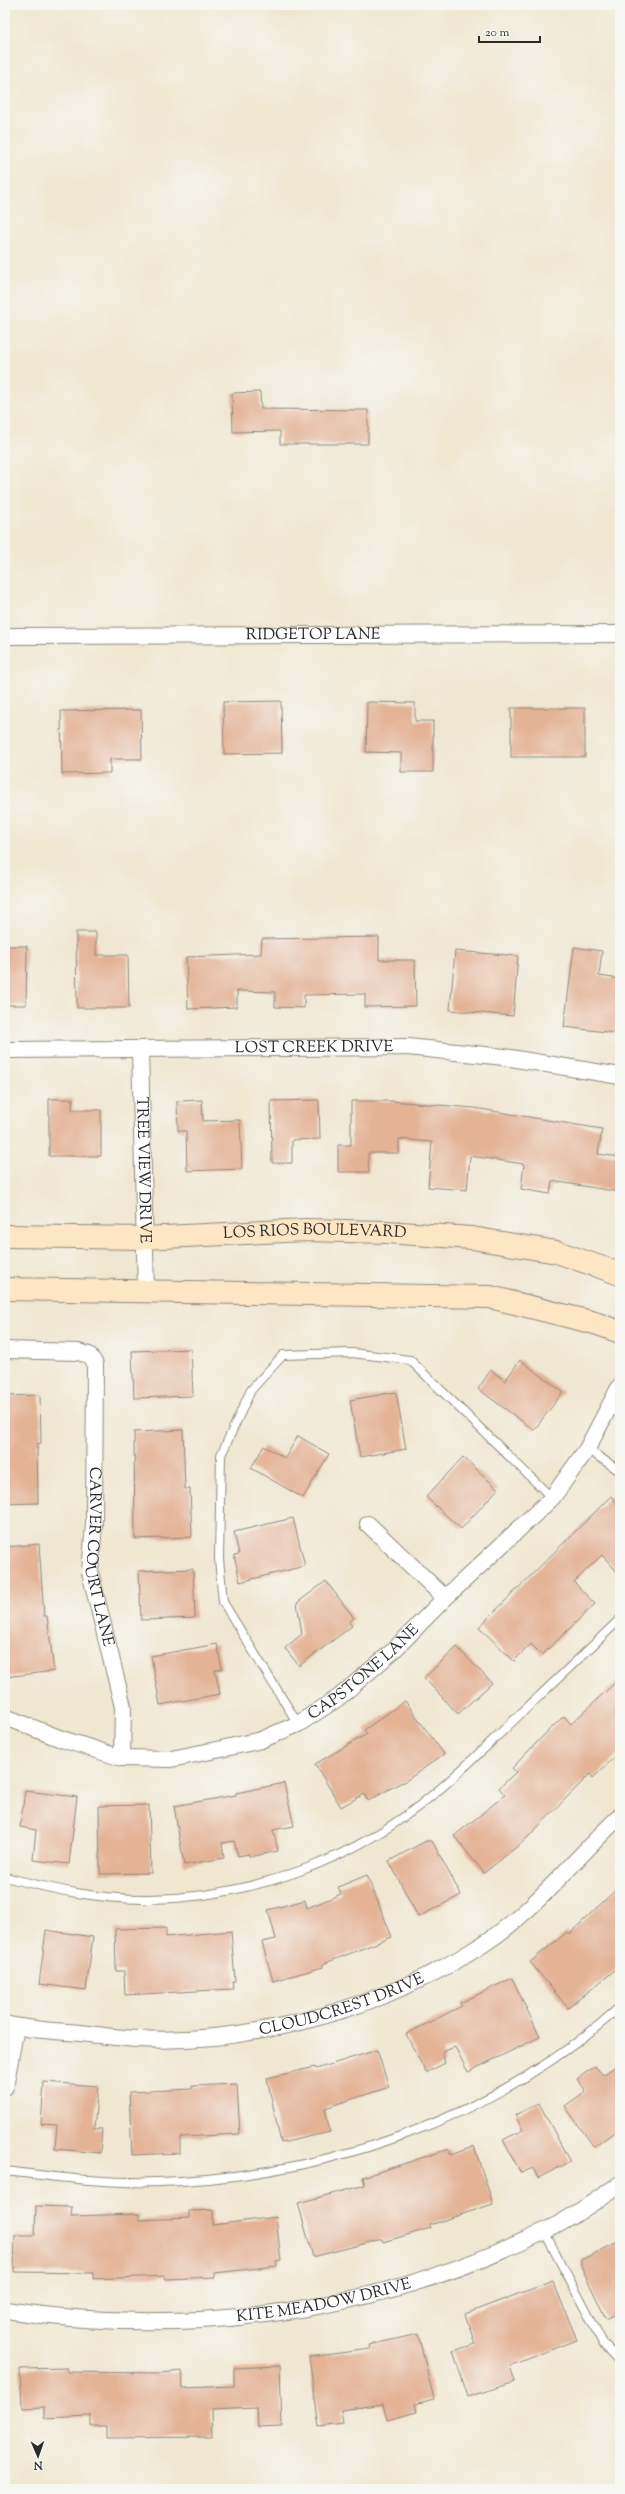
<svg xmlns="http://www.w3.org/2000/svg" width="625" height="2494" font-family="'Sorts Mill Goudy',serif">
<rect width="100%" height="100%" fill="#f6f6f2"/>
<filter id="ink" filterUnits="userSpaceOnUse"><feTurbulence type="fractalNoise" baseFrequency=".025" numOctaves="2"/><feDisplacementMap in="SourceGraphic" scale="8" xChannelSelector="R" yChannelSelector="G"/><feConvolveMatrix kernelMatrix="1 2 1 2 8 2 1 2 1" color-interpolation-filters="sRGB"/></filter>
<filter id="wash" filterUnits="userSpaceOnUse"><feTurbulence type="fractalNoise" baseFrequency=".012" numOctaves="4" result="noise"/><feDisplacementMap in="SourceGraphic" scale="16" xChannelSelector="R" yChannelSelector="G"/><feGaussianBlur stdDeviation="0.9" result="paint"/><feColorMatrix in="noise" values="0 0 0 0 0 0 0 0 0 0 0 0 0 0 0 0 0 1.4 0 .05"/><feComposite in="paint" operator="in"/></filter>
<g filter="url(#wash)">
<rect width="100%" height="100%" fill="#f0e7d1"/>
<g id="blocks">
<g fill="#e4b396">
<path d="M260,392L261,409L368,410V444H280V431L233,432L232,393Z"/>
<path d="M281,701L282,753L224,754L223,702Z"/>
<path d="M367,702L415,703V721H433V772H401V753L366,752Z"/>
<rect x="511" y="708" width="74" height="49"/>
<path d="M141,710L142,759H110V773L62,774L61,711Z"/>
<path d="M76,932H96V955H128L129,1008H77Z"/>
<path d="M379,937V960H415L416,1006L365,1007V994L304,995V1008L275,1007V992L237,991V1007L188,1009L186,957L261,954L262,939Z"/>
<path d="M5,946H27L26,1005H5Z"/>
<path d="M574,947L602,951L599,976L620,979L615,1033L564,1027Z"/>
<path d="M455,951L518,956L513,1016L450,1010Z"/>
<path d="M49,1099H73L72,1110H101V1156H49Z"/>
<path d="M202,1100L203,1121L240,1120L242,1169L187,1171L186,1131H178L177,1101Z"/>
<path d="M319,1100L320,1139L292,1140V1163H272L271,1101Z"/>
<path d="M351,1101H392L474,1108L602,1129L598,1154L620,1157V1192L552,1181L550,1194L521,1189L524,1164L470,1156L467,1190L428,1187L432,1142L399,1139V1153H368L369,1172H338V1145H351Z"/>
<path d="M191,1349L193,1396L134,1398L132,1351Z"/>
<path d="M520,1360L563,1392L534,1430L478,1389L491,1370L505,1381Z"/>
<path d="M396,1392L406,1449L360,1457L350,1400Z"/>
<path d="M40,1395L41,1443L37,1444L38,1503L5,1504V1396Z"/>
<path d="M183,1430L185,1489H190L192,1537L135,1539L134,1432Z"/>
<path d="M298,1436L329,1454L303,1498L251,1468L264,1446L285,1458Z"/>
<path d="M463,1457L498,1489L461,1529L426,1497Z"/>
<path d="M611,1496L620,1506V1575L602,1555L574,1582L595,1604L542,1655L531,1644L514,1661L479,1627Z"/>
<path d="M293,1518L305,1566L240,1582L234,1555L239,1554L234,1532Z"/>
<path d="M39,1544L44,1616H47L54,1671L5,1677V1547Z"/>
<path d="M193,1569L195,1618L141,1620L139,1571Z"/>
<path d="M326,1581L354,1618L349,1622L352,1626L299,1666L285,1648L302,1634L297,1603Z"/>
<path d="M217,1644L222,1669L215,1670L220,1694L160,1705L151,1656Z"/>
<path d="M457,1647L492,1683L458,1714L424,1678Z"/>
<path d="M620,1678V1752L593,1778L590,1774L524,1841L484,1873L454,1836L505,1795L499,1788L516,1772L512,1768L548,1731L564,1716L571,1724Z"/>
<path d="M405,1701L444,1754L403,1783L402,1782L368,1801L364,1794L341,1807L315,1764L367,1734L364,1730Z"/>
<path d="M284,1783L294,1826L273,1830L278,1851L250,1857L249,1854L238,1856L234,1841L222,1843L224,1858L184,1865L174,1806L236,1795V1793Z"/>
<path d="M25,1791L77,1797L69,1864L33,1860L36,1830L20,1827Z"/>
<path d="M149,1805L151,1873L100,1874L99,1806Z"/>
<path d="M426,1841H432L461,1895L418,1917L389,1861Z"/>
<path d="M367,1875L392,1937L323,1964V1967L273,1981L262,1942L276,1939L268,1910L305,1900L307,1908L341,1894L338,1887Z"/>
<path d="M620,1886V1966L568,2008L530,1962L567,1932L569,1934Z"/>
<path d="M166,1928V1937L231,1931L235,1981L232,1982L233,1989L125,1995L124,1971H116L115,1929Z"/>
<path d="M46,1930L93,1937L86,1990L39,1984Z"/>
<path d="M512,1978L540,2037L468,2072L455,2047L442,2052L445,2063L426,2073L406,2034L462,2006L460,2003Z"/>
<path d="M377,2050L389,2087L325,2108L330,2132L281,2143L267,2078L315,2067L316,2069Z"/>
<path d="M620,2063V2128L594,2147L565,2106L586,2091L577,2079L595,2066L603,2075Z"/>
<path d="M44,2082L98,2086L94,2129H102L100,2153L55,2149L57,2125L41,2124Z"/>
<path d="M237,2084L240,2134L180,2137V2153L132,2155L129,2092L192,2089V2086Z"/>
<path d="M539,2103L570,2162L538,2178L533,2168L521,2173L503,2140L523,2130L515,2115Z"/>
<path d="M474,2146L493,2204L430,2225L431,2228L383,2242L382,2239L313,2257L298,2203L365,2185L363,2177L449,2149L451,2154Z"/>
<path d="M36,2206L72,2207L71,2216L139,2214V2220L189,2218V2211L213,2210V2225L276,2217L281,2261L276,2262L277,2266L215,2273V2277L166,2279L165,2276L93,2279V2273L14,2272L15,2235H35Z"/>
<path d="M620,2241V2312L606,2319L581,2266V2260Z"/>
<path d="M553,2281L577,2340L510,2366L515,2382L468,2397L453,2351L475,2344L465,2314Z"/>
<path d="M418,2334L434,2399L415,2404L417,2412L387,2420L383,2404L341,2410L343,2424L319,2427L309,2357L370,2349L369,2345Z"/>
<path d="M280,2366L282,2426L258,2427L257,2408L211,2410L212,2437L106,2438V2426H91V2416L44,2418V2407L22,2408L20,2369L67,2368V2372L161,2373L182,2371L183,2388L234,2386V2368Z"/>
</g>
</g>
</g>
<g filter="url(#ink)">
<use href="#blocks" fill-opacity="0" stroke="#8e897e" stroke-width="1"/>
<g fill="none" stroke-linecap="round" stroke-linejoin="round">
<defs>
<g id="service">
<path d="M587,1449L620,1471"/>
<path d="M298,1724L223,1602L219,1558L221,1455L251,1390L283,1355L352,1353L410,1360L552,1498"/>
<path d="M5,1877C52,1889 100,1900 149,1899C252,1898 357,1859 435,1793C455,1777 474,1758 493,1740C535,1700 578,1660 620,1619"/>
<path d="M5,2171C56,2177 108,2184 160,2182C326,2176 495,2119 620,2007"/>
<path d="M544,2231L604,2345L620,2362"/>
</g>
<g id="minor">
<path id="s1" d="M5,636L620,634"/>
<path id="s2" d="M140,1049L146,1291"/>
<path id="s3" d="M5,1050L408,1047L504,1057L620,1076"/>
<path id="s4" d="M5,1350L78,1352L89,1355L95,1364L94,1525L90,1572L123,1707L122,1758"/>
<path d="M368,1524L445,1598"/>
<path id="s5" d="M5,1717L59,1738L122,1758L171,1759L221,1749L261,1740L298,1724L338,1698L393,1651L445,1598L552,1498L587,1449L620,1386"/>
<path id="s6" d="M5,2024C29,2030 55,2031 80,2033C99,2035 119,2038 138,2039C252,2045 386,2007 482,1945C535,1911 574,1859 620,1816"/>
<path d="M5,2087L16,2027"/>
<path id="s7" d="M5,2310C192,2339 386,2312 555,2226C577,2215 599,2198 620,2184"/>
</g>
<g id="secondary">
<path id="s8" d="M5,1236L144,1238L305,1230L386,1232L472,1238L557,1252L620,1274"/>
<path d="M5,1289L490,1297L595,1323L620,1332"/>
</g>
</defs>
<use href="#service" stroke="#8e897e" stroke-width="10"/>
<use href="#minor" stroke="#8e897e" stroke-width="18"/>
<use href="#secondary" stroke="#8e897e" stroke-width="24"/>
<use href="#service" stroke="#fff" stroke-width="8"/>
<use href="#minor" stroke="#fff" stroke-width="16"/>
<use href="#secondary" stroke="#fce6c4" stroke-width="22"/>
</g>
</g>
<g text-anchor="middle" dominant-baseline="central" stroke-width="4" stroke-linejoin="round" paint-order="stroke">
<g font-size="16" fill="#2b2b2b" stroke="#f6f6f2">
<text stroke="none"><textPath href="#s1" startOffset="308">RIDGETOP LANE</textPath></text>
<text stroke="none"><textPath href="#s3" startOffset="309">LOST CREEK DRIVE</textPath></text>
<text stroke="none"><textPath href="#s2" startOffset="121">TREE VIEW DRIVE</textPath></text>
<text stroke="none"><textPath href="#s8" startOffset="310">LOS RIOS BOULEVARD</textPath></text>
<text stroke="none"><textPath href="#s4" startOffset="289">CARVER COURT LANE</textPath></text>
<text stroke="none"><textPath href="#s5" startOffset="389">CAPSTONE LANE</textPath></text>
<text stroke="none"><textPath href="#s6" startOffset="342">CLOUDCREST DRIVE</textPath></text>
<text stroke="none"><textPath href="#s7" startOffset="321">KITE MEADOW DRIVE</textPath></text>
</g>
</g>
<rect width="625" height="2494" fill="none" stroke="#f6f6f2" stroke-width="20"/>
<g transform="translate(38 2456) rotate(178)" stroke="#f6f6f2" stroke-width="3" paint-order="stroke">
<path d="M0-3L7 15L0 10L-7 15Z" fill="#2b2b2b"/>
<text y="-6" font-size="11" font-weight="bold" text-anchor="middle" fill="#2b2b2b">N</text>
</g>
<path d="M479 36v6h61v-6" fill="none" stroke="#2b2b2b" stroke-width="2"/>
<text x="485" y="36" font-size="12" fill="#2b2b2b" stroke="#f6f6f2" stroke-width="3" paint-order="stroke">20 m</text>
</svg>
